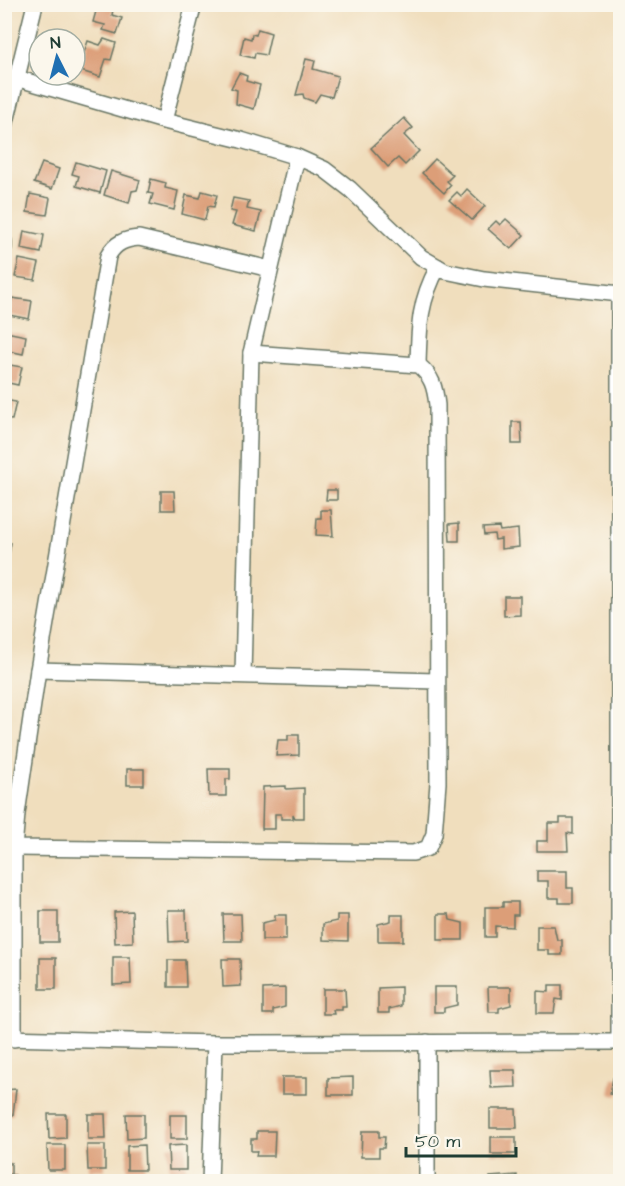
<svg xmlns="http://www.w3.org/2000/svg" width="625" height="1186" font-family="'Architects Daughter',sans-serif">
<rect width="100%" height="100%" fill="#fbf7ec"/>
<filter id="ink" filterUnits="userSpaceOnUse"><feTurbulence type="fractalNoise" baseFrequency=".0167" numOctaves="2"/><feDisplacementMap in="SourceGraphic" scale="12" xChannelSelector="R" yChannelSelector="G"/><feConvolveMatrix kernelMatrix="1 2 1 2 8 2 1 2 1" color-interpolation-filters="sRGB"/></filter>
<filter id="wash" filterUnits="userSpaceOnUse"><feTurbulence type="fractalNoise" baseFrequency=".008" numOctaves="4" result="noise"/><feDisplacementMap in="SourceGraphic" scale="24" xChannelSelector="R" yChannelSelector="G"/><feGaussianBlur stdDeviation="1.35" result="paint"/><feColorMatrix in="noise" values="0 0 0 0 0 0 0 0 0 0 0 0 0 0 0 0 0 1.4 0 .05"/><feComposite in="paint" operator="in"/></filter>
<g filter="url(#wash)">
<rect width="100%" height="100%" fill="#f0debd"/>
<g id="blocks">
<g fill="#dc9e78">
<path d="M98,4H114L112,15L122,18L117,34L103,30L105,25L93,22Z"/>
<path d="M258,29L271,33L266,55L255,53L254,58L240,55L244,37L251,39L252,34L256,35Z"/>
<path d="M104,39L116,43L111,60L106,59L100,77L78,70L88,41L100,45Z"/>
<path d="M306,59L315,61L313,69L338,76L332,97L320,94L315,102L304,98L303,94L296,95Z"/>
<path d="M239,73L247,76L246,81L260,85L254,109L236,104L237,90L231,88Z"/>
<path d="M404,118L413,128L404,135L419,151L405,165L398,158L388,167L371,148Z"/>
<path d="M435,159L453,175L447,181L451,185L444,193L422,173Z"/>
<path d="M76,162L106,171L100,193L76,186L79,176L72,174Z"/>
<path d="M42,163L59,169L52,189L34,183Z"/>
<path d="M111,171L140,180L137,190L132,191L129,203L104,195Z"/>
<path d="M151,179L166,183L165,188L178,191L174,210L150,204L153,194L148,193Z"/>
<path d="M467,189L485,206L472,220L449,200L457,192L461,196Z"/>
<path d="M202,191L217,195L214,207L208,206L205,220L182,214L186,195L200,198Z"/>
<path d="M30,194L50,198L47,215L27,212Z"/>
<path d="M233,198L249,201L247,209L261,212L256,231L232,225L236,212L230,211Z"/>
<path d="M506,219L524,235L511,249L488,229L496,221L500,225Z"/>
<path d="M24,231L44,235L41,253L21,249Z"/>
<path d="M19,259L39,263L35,280L15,277Z"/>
<path d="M12,298L32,301L29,319L9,315Z"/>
<path d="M6,332L26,336L23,354L4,350Z"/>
<path d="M4,364L22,367L18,385L4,382Z"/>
<path d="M4,400L16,402L12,420L4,419Z"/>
<path d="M512,422H521L522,444H512Z"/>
<path d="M327,490H337V500H326Z"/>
<path d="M161,491H174L175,510H161Z"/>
<path d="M321,510H331L333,536L316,535L317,518H321Z"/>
<path d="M459,523V541H450L449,524Z"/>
<path d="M499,527L500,531L518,529L519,547L501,549V539L495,540L494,534L484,535L483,528Z"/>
<path d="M4,542L11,543L8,560L4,559Z"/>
<path d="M504,596H520V615L504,616Z"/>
<path d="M288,735H299V755L276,756L278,740H288Z"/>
<rect x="127" y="769" width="17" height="16"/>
<path d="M208,769H230V779H226V796H209Z"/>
<path d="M286,786V789L304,788V818H295L293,814V819H281V814H275V829H262L263,787Z"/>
<path d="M560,818H573V834L567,833L568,851H537V841H548V823H560Z"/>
<path d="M537,871H567V888H573V903H559V898H548V881H537Z"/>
<path d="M503,902H518V915H513V927L495,926V937H485V907H503Z"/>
<path d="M168,910H186L187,941L169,942Z"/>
<rect x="40" y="911" width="18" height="31"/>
<path d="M132,911L133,942L115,943L114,912Z"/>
<path d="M223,914H241L242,941H224Z"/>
<path d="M438,914H449L450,920L463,923V940H438Z"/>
<path d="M275,915H286V940H262V923L275,920Z"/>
<path d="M337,915H348V941L323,940V924L337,921Z"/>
<path d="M391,915H403V941H378V924L391,921Z"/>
<path d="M537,926H554L557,940H562V955H549V950H537Z"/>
<path d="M113,957H130L131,984L113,985Z"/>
<rect x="40" y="958" width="16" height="31"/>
<path d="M222,959H240L241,986L223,987Z"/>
<path d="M168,960H185L186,987H168Z"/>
<path d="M549,985H562V1000L556,999L554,1013H537V991L549,992Z"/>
<path d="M401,987V1006L389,1009V1013H378V988Z"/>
<path d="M434,987H457V1005L444,1008V1012H434Z"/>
<path d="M488,987H511V1005L499,1008V1012H489Z"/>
<path d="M285,988V1007L273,1010V1014H263V989Z"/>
<path d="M323,989H345L346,1007H342V1010H333L334,1014H323Z"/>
<path d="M490,1070H515L516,1087L491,1088Z"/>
<rect x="282" y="1077" width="25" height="17"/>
<path d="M353,1077V1095H328V1078Z"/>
<path d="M613,1078L620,1080L618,1096L610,1094Z"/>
<path d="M16,1089L13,1115H4V1090Z"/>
<path d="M490,1109H516L517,1128H490Z"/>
<path d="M48,1114H66V1138L49,1139Z"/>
<path d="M88,1114H105L106,1139H88Z"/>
<path d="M126,1114H144V1138L127,1139Z"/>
<rect x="170" y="1115" width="17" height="24"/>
<path d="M257,1131H275L274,1156H256L257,1151H251V1139H257Z"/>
<path d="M362,1131H379V1137H385L384,1148H379V1157H361Z"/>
<rect x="491" y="1137" width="25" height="17"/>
<path d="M47,1145H65V1170H48Z"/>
<path d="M87,1145H105V1170H88Z"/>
<path d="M144,1145L145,1170H127V1146Z"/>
<path d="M186,1145V1170H169L168,1146Z"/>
<path d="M4,1163H11V1175H15V1182H4Z"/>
<path d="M517,1175V1182H491L490,1177Z"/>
</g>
</g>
</g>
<g filter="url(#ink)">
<use href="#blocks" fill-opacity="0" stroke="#687564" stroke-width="1.5"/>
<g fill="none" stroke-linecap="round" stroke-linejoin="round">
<defs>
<g id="street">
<path d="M16,78L164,121L241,140L297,157L324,169L350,189L421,257L445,271L484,279L620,294"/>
<path d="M164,121L194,4"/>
<path d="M4,130L35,4"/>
<path d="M4,242V247"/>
<path d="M619,294V1042"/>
<path d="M418,365C419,326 419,302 438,267"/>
<path d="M38,670L436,681"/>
<path d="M243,675L251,353L297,157"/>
<path d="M4,833L14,848L413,853L428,848L434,834L438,783L437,405C435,387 432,376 418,365L251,353"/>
<path d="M4,1038L215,1043L620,1042"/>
<path d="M14,1039V848L17,814L38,670L108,256C115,243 125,239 139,238L270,269"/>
<path d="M427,1042V1182"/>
<path d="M210,1182L215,1043"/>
</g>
</defs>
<use href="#street" stroke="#687564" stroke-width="18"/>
<use href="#street" stroke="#fff" stroke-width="15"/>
</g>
</g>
<rect width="625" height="1186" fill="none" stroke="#fbf7ec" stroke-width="24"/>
<g transform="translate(57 57) rotate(354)"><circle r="28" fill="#fbf7ec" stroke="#a3ada2" stroke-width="1.5"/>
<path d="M0-4.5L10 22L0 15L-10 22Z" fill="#1f6fb2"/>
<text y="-9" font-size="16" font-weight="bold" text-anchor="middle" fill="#1f3d34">N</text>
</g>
<path d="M406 1147v9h110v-9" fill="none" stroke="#1f3d34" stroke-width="3"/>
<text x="415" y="1147" font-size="18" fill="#1f3d34" stroke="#fbf7ec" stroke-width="4.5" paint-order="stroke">50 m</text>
</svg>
